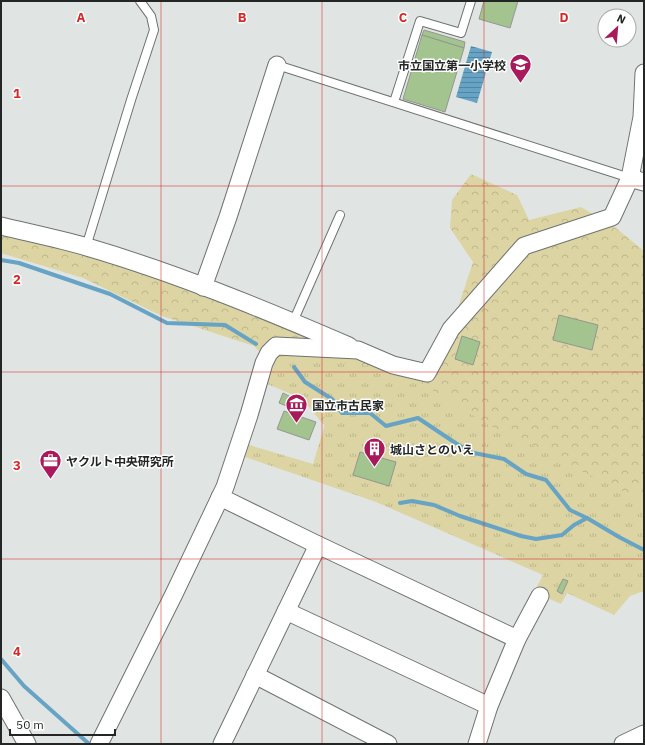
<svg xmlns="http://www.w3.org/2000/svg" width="645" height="745" font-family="'IBM Plex Sans','Noto Sans JP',sans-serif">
<defs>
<pattern id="forest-crowns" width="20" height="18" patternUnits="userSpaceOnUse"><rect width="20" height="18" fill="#dcd4a2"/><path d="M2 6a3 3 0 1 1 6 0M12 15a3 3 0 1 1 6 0" fill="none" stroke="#bdb68b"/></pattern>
<pattern id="park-tufts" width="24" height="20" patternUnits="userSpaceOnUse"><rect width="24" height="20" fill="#dcd4a2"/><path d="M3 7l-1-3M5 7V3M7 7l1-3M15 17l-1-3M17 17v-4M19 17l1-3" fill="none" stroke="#bdb68b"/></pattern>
<pattern id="water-rules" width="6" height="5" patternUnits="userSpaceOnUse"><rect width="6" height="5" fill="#66a3c5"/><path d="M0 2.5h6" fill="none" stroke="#5485a0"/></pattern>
</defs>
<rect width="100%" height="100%" fill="#e0e5e3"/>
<path fill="url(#forest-crowns)" d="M471,174L517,195L529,220L581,207L616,228L644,251V563L342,439L322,423L297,392L254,346L162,316L83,278L1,253V223L426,373L451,329L473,262L450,228L452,200Z"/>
<path fill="url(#park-tufts)" d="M278,355L363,365L421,383L490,426L538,448L575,468L644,501V591L630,596L614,615L567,593L561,604L534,592L543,575L376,502L242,456L246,444L313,464L326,421L320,406L267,384Z"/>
<path fill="url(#water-rules)" d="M471,46L492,52L477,103L456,97Z"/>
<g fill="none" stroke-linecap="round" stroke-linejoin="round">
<g stroke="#66a3c5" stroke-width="4">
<path d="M1,260L19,263L110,294L167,323L225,325L256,344"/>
<path d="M294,367L305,382L332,399L342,413H370L386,426L418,418L469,452L504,459L526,474L546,480L570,510L587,518L619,537L644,550"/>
<path d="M400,503L412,501L434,505L460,516L521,536L536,539L562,535L574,525L587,518"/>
<path d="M1,659L24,686L88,743"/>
</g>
</g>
<g fill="#a3c48f" stroke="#949692">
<path d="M484,1H518L510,28L479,19Z"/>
<path d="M424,30L465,42L464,48L422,35Z"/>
<path d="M422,35L464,48L445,112L403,99Z"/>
<path d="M559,315L598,325L592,350L553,340Z"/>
<path d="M462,336L480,342L473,365L455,359Z"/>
<path d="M283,393L293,398L289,407L279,403Z"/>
<path d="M284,411L316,422L309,440L277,429Z"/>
<path d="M360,452L396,462L389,486L353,475Z"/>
<path d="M563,579L568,581L562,594L557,591Z"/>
</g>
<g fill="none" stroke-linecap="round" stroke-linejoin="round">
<defs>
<g id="service">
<path d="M277,65L630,178"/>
<path d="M394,102L420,21L461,33L471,1"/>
<path d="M86,247L131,100L154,30L151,16L140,1"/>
<path d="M293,322L340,215"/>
</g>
<g id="minor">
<path d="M630,178L644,182"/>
<path d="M1,226C30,233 59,239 87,247C176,273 263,309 349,346"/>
<path d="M203,287L228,217L277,65"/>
<path d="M220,497L318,545L517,639"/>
<path d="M286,611L489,706"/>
<path d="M255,675L388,744"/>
<path d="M1,698L27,744"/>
<path d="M99,744L174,594L225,487L249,415L264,363L269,353L276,346L358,350L393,365L427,373L451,329L524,246L612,217L630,178L642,117L644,73"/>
<path d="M222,744L318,545"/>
<path d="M477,744L489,706L517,639L540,596"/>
<path d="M623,744L644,734"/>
</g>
</defs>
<use href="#service" stroke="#6e7371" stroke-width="10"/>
<use href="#minor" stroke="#6e7371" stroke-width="19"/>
<use href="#service" stroke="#fff" stroke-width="8"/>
<use href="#minor" stroke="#fff" stroke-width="17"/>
</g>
<path fill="none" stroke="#d62828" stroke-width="1" stroke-opacity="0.55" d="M161,1V744M322,1V744M484,1V744M1,186H644M1,372H644M1,559H644"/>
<defs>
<symbol id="school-pin" viewBox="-11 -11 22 30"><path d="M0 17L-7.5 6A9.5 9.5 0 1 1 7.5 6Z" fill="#a81a5b" stroke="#fff"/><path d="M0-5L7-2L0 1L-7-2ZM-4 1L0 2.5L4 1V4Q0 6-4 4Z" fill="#fff"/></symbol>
<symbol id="museum-pin" viewBox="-11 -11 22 30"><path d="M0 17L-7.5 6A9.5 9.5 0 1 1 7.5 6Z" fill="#a81a5b" stroke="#fff"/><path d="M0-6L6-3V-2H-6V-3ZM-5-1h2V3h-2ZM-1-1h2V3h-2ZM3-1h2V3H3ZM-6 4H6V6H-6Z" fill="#fff"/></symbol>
<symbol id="building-pin" viewBox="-11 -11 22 30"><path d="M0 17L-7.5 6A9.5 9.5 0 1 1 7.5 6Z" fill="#a81a5b" stroke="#fff"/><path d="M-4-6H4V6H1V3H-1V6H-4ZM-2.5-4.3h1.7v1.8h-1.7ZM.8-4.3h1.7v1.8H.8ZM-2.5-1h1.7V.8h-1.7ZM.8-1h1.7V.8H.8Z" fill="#fff"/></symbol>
<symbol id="office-pin" viewBox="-11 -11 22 30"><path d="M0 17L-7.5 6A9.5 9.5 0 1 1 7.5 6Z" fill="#a81a5b" stroke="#fff"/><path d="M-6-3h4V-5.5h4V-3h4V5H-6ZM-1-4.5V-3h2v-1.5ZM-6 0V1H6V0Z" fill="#fff"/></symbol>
</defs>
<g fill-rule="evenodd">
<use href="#school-pin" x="508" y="52" width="25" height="34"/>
<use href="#museum-pin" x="284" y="392" width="25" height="34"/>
<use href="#building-pin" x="362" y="436" width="25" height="34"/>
<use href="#office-pin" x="38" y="448" width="25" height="34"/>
</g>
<g text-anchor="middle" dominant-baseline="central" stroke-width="3" stroke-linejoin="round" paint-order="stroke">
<g font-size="12" font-weight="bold" fill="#242625" stroke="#fff" text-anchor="start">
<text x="506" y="65" text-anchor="end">市立国立第一小学校</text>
<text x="312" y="405">国立市古民家</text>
<text x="390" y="449">城山さとのいえ</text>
<text x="66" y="461">ヤクルト中央研究所</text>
</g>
</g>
<g font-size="13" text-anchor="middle" font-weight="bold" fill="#d62828" stroke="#fff" stroke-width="3" stroke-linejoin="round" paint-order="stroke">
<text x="81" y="22">A</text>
<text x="242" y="22">B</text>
<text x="403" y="22">C</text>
<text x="564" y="22">D</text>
<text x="17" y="98">1</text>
<text x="17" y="284">2</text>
<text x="17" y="470">3</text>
<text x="17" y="656">4</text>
</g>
<rect width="645" height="745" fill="none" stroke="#242625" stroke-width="4"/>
<g transform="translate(617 28) rotate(26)"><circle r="19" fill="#ffffff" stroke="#a7a8a8"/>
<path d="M0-3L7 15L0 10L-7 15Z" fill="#a81a5b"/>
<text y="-6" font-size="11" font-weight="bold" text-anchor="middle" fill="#242625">N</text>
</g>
<path d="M10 729v6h105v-6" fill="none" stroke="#242625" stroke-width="2"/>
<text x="16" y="729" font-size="12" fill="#242625" stroke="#ffffff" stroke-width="3" paint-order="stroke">50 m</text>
</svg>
